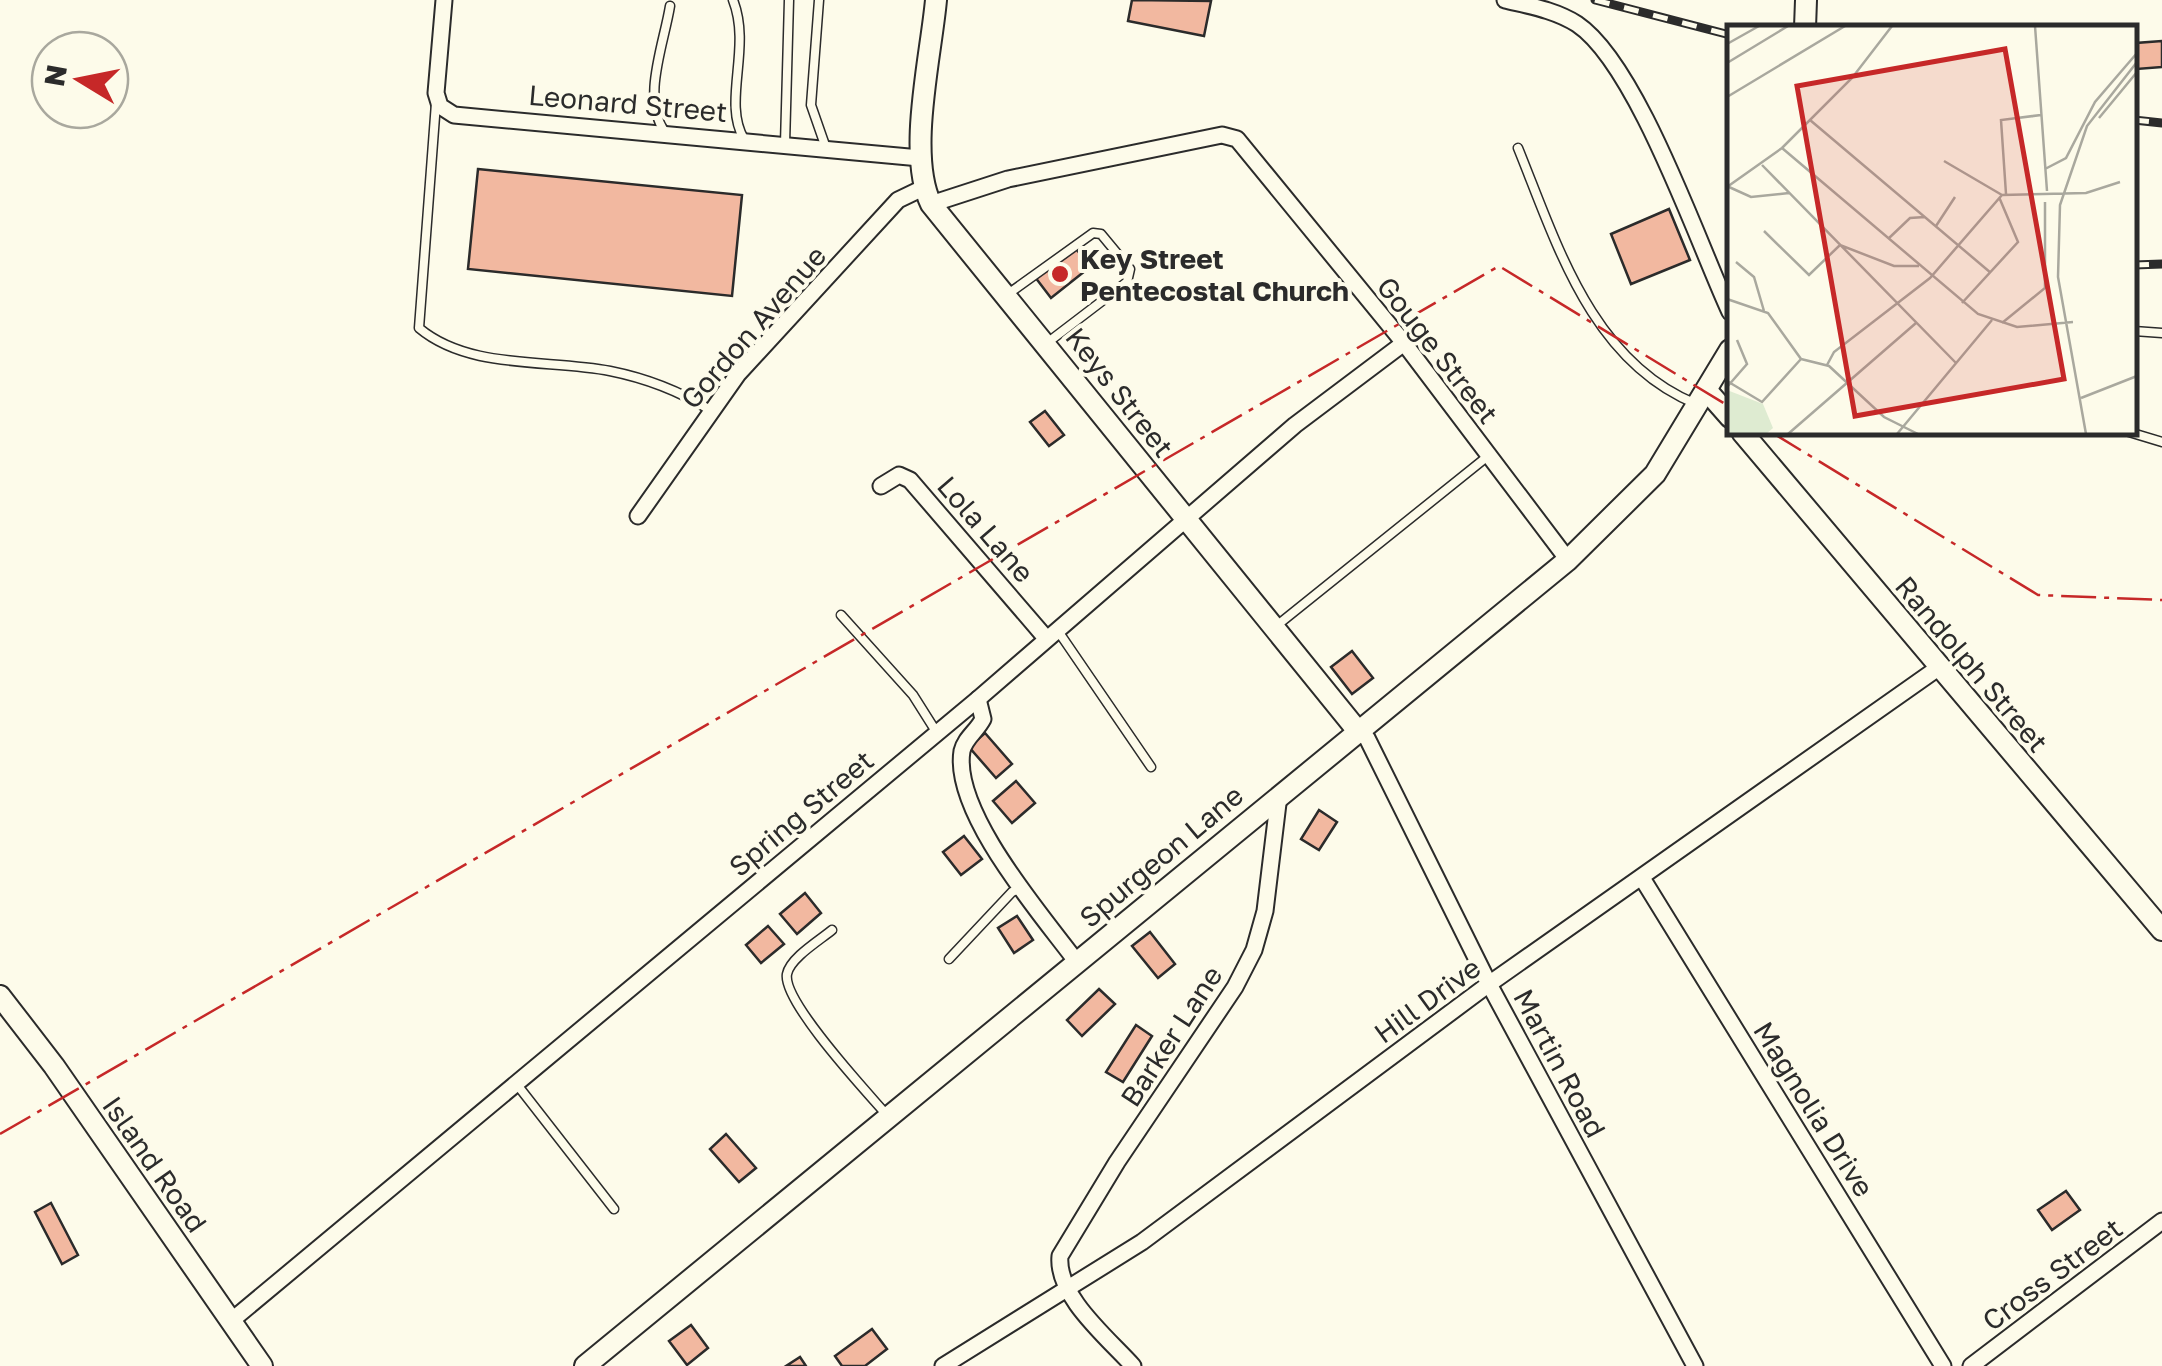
<svg xmlns="http://www.w3.org/2000/svg" width="2162" height="1366" font-family="'Golos Text',sans-serif">
<rect width="100%" height="100%" fill="#fdfbea"/>
<g fill="#f2b8a0" stroke="#2b2b2b" stroke-width="2.5">
<path d="M1132,0L1211,1L1204,36L1128,21Z"/>
<path d="M2162,41V67L2137,69L2136,43Z"/>
<path d="M478,169L742,195L732,296L468,269Z"/>
<path d="M1669,209L1690,260L1631,284L1611,234Z"/>
<path d="M1074,246L1090,267L1051,298L1035,277Z"/>
<path d="M1045,411L1064,435L1049,446L1030,422Z"/>
<path d="M1352,651L1373,678L1352,694L1331,667Z"/>
<path d="M985,733L1012,764L996,778L969,747Z"/>
<path d="M1016,781L1035,803L1012,823L993,801Z"/>
<path d="M1319,810L1337,822L1319,850L1301,839Z"/>
<path d="M964,836L982,859L961,875L943,852Z"/>
<path d="M805,893L821,913L797,934L780,914Z"/>
<path d="M1017,916L1033,940L1014,953L998,928Z"/>
<path d="M768,926L784,944L761,963L746,945Z"/>
<path d="M1150,932L1175,964L1158,978L1132,946Z"/>
<path d="M1099,989L1115,1004L1082,1036L1067,1020Z"/>
<path d="M1136,1025L1152,1036L1123,1082L1106,1072Z"/>
<path d="M726,1134L756,1168L739,1182L710,1149Z"/>
<path d="M2066,1191L2080,1210L2052,1230L2038,1210Z"/>
<path d="M51,1203L78,1255L62,1264L35,1212Z"/>
<path d="M691,1325L708,1348L687,1365L669,1341Z"/>
<path d="M872,1329L887,1349L865,1366H842L835,1356Z"/>
<path d="M800,1357L806,1366H786Z"/>
</g>
<g fill="none" stroke-linecap="round" stroke-linejoin="round">
<defs>
<g id="service">
<path d="M733,0C752,48 722,102 744,139"/>
<path d="M819,0L811,105L826,148"/>
<path d="M436,103L419,328C469,370 548,359 610,371C645,378 681,392 710,410"/>
<path d="M665,132C641,99 664,44 670,6"/>
<path d="M785,144L789,0"/>
<path d="M1518,148C1557,244 1591,361 1696,404"/>
<path d="M1008,294L1093,233L1101,234L1130,269L1127,282L1047,343"/>
<path d="M2134,331L2162,333"/>
<path d="M2129,432L2162,442"/>
<path d="M841,615L913,695L937,733"/>
<path d="M1275,627L1488,456"/>
<path d="M1058,631L1151,767"/>
<path d="M832,930C820,940 790,958 787,974C782,1001 866,1091 886,1114"/>
<path d="M949,959L1012,892L1021,888"/>
<path d="M515,1082L614,1209"/>
</g>
<g id="minor">
<path d="M444,0L436,93L440,106L454,115L920,158"/>
<path d="M1505,0C1530,6 1555,10 1577,24C1637,64 1698,243 1730,312"/>
<path d="M931,204L1008,179L1222,135L1237,139L1404,343L1568,560"/>
<path d="M881,486L899,475L910,480L1045,637"/>
<path d="M638,516L738,374L898,200L923,188"/>
<path d="M978,699L983,719C977,731 965,738 962,751C952,812 1041,914 1076,961"/>
<path d="M1357,730L1367,738L1489,984L1695,1366"/>
<path d="M1642,878L1943,1366"/>
<path d="M231,1321L978,699L1295,425L1404,343"/>
<path d="M943,1366L1142,1242L1489,984L1938,668"/>
<path d="M1133,1366C1108,1338 1056,1296 1060,1256L1117,1162L1235,987L1254,950L1265,911L1279,795"/>
<path d="M1971,1366L2162,1221"/>
</g>
<g id="tertiary">
<path d="M936,0C931,56 907,154 931,204L1357,730"/>
<path d="M1805,28L1806,0"/>
<path d="M1708,392L1730,417"/>
<path d="M1742,432L2162,930"/>
<path d="M0,996L54,1066L262,1366"/>
<path d="M585,1366L1568,560L1655,474L1730,350"/>
</g>
</defs>
<use href="#service" stroke="#2b2b2b" stroke-width="11"/>
<use href="#minor" stroke="#2b2b2b" stroke-width="19"/>
<use href="#tertiary" stroke="#2b2b2b" stroke-width="24"/>
<use href="#service" stroke="#fdfbea" stroke-width="8"/>
<use href="#minor" stroke="#fdfbea" stroke-width="15"/>
<use href="#tertiary" stroke="#fdfbea" stroke-width="20"/>
<defs>
<g id="rail">
<path d="M1595,0L1730,35"/>
<path d="M2134,120L2162,123"/>
<path d="M2134,265L2162,264"/>
</g>
</defs>
<use href="#rail" stroke="#2b2b2b" stroke-width="9"/>
<use href="#rail" stroke="#fdfbea" stroke-width="5" stroke-dasharray="15" stroke-linecap="butt"/>
<g stroke="#c62828" stroke-width="2.5" stroke-dasharray="35 8 5 8" stroke-linecap="butt">
<path d="M1771,432L2038,595L2162,600"/>
<path d="M0,1134L1499,266L1730,407"/>
</g>
</g>
<circle fill="#c62828" stroke="#fdfbea" stroke-width="4" cx="1060" cy="274" r="10"/>
<g text-anchor="middle" dominant-baseline="central" stroke-width="8" stroke-linejoin="round" paint-order="stroke">
<g font-size="28" fill="#2b2b2b" stroke="#fdfbea">
<text transform="translate(628 103) rotate(5)">Leonard Street</text>
<text transform="translate(753 327) rotate(-49)">Gordon Avenue</text>
<text transform="translate(1438 350) rotate(52)">Gouge Street</text>
<text transform="translate(1120 392) rotate(52)">Keys Street</text>
<text transform="translate(986 529) rotate(49)">Lola Lane</text>
<text transform="translate(1972 664) rotate(50)">Randolph Street</text>
<text transform="translate(801 813) rotate(-40)">Spring Street</text>
<text transform="translate(1161 856) rotate(-40)">Spurgeon Lane</text>
<text transform="translate(1427 1000) rotate(-36)">Hill Drive</text>
<text transform="translate(1171 1036) rotate(-57)">Barker Lane</text>
<text transform="translate(1560 1063) rotate(62)">Martin Road</text>
<text transform="translate(1814 1109) rotate(58)">Magnolia Drive</text>
<text transform="translate(155 1164) rotate(55)">Island Road</text>
<text transform="translate(2052 1274) rotate(-37)">Cross Street</text>
</g>
<g font-size="28" font-weight="bold" fill="#2b2b2b" stroke="#fdfbea" text-anchor="start">
<text x="1080" y="258">Key Street<tspan x="1080" dy="32">Pentecostal Church</tspan></text>
</g>
</g>
<g transform="translate(1727 25)">
<rect width="410" height="410" fill="#fdfbea"/>
<path d="M0,365L36,379L46,403L39,409H0Z" fill="#deebd1"/>
<path fill="none" stroke="#a9a89e" stroke-width="2.5" d="M308,1L320,166M0,19L32,1M0,38L61,1M0,72L118,1M372,93L410,47M83,95L264,248M55,123L251,289L290,302L346,297M217,136L275,170M35,140L229,338M318,144L339,133L368,77L410,28M0,162L55,123L125,53L165,1M2,162L24,172L62,168M279,169L274,95L314,90M209,201L228,172M37,206L82,250L113,220L167,241H192M161,214L183,193L198,192M9,237L27,252L37,286M0,274L41,288L74,334L35,377L0,356M235,278L291,217L272,172M275,298L318,263V177M74,334L102,341L157,392L191,409M100,340L107,327L203,253L275,170L359,168L393,157M0,362L20,339L10,315M354,373L410,351M61,409L189,298M170,409L265,295M359,409L331,252L333,180L360,101L410,37"/>
<path fill="#c62828" fill-opacity="0.15" stroke="#c62828" stroke-width="5" d="M278,24L337,354L128,391L70,61Z"/>
<rect width="410" height="410" fill="none" stroke="#2b2b2b" stroke-width="5"/>
</g>
<g transform="translate(80 80) rotate(280)"><circle r="48" fill="#fdfbea" stroke="#a9a89e" stroke-width="2.5"/>
<path d="M0-8L18 38L0 25L-18 38Z" fill="#c62828"/>
<text y="-15" font-size="28" font-weight="bold" text-anchor="middle" fill="#2b2b2b">N</text>
</g>
</svg>
